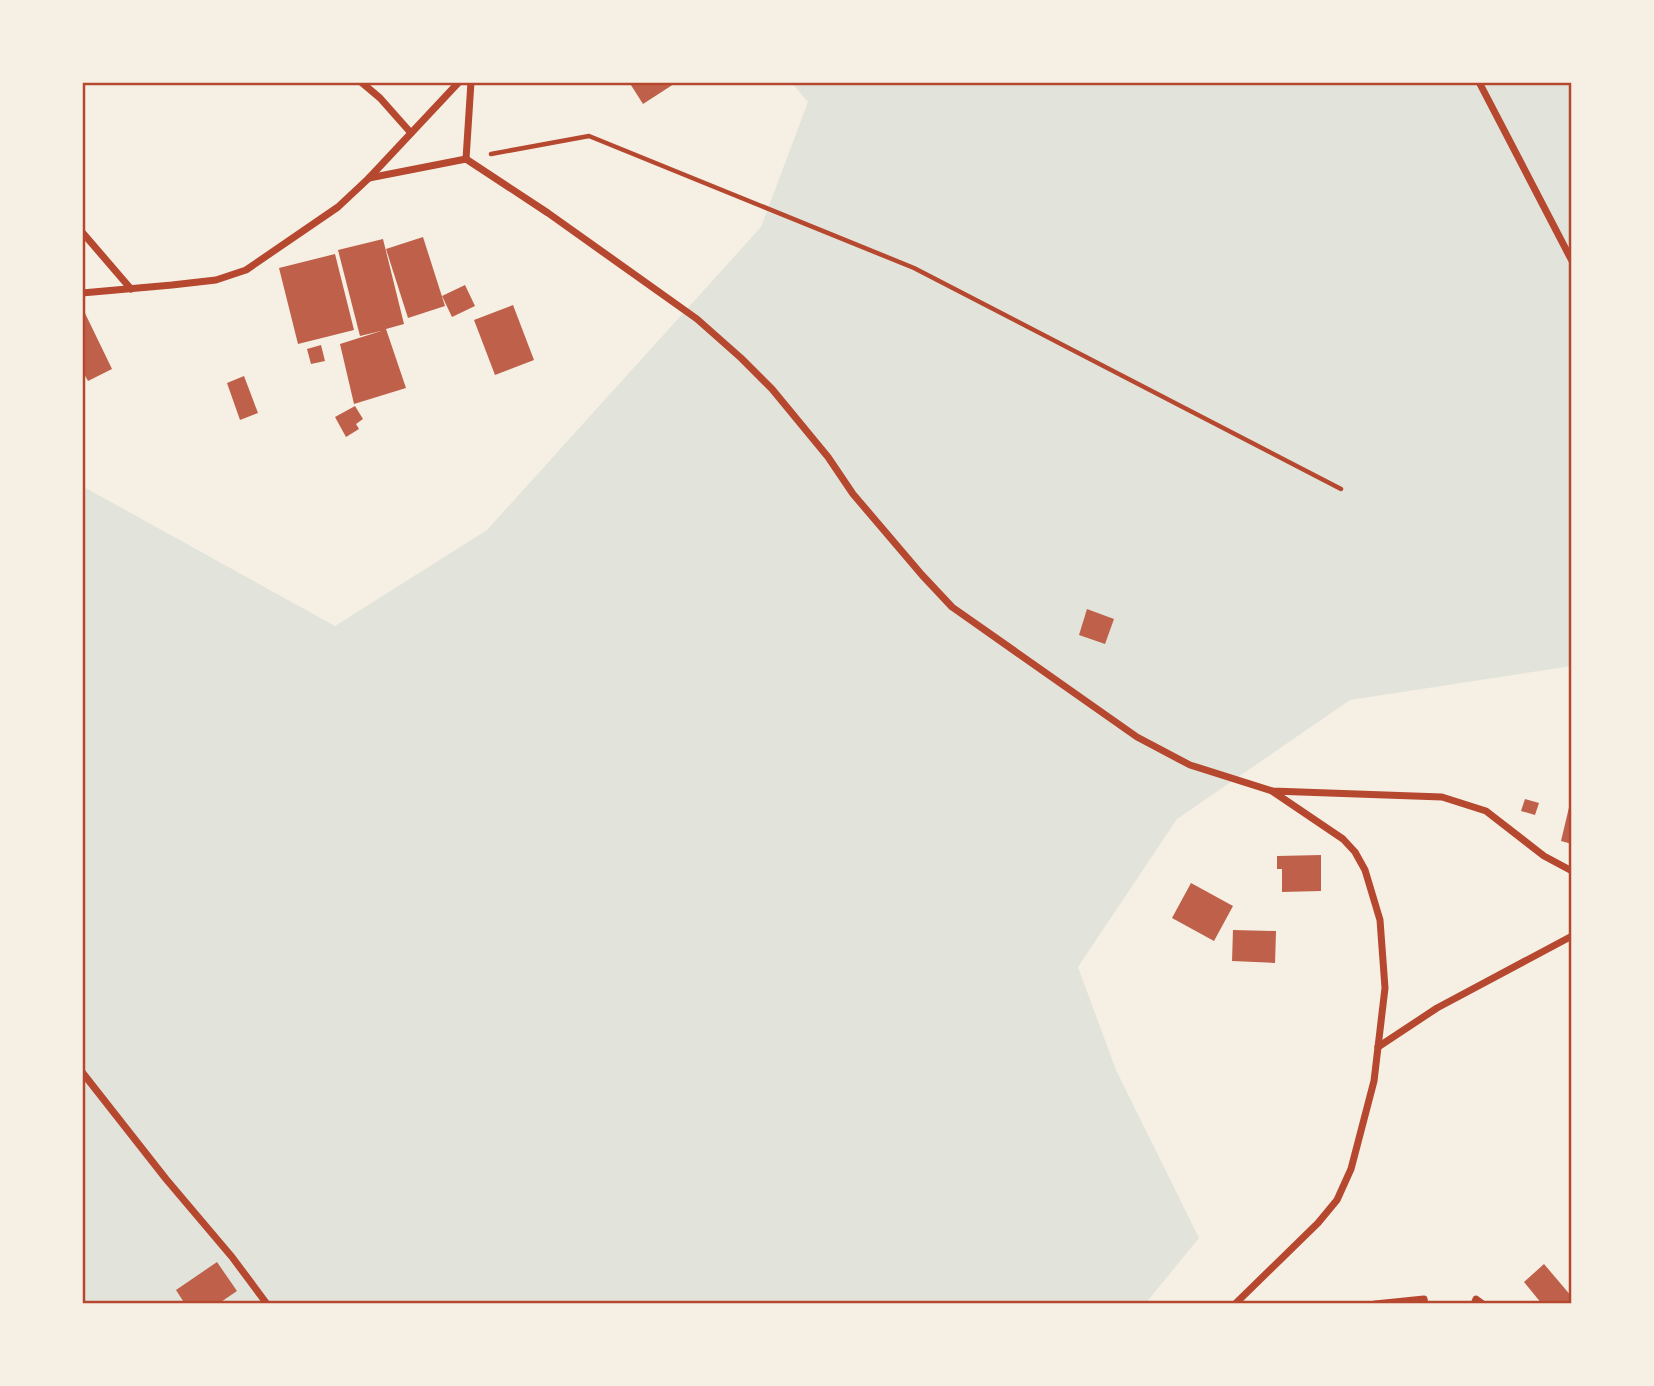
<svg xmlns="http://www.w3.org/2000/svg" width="1654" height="1386" font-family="'PT Serif',serif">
<rect width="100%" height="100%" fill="#f6efe4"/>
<path fill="#e2e4dc" d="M791,82H1572V666L1350,700L1177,819L1078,967L1116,1070L1199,1238L1145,1304H82V486L335,626L487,530L761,227L808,102Z"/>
<g fill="#bf614a">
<path d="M629,82H677L643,104Z"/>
<path d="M423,237L445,306L408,318L386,249Z"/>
<path d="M383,239L404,324L386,329L406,388L354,404L340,344L381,331L360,336L338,250Z"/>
<path d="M335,254L354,330L298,344L279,268Z"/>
<path d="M465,285L475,306L452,317L442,296Z"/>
<path d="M513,305L534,360L495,375L474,320Z"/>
<path d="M82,307L112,369L88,381L82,370Z"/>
<path d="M321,345L325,361L311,364L307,349Z"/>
<path d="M244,376L258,413L240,420L227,383Z"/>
<path d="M355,406L363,419L356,424L359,429L346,437L335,417Z"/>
<path d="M1087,609L1114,619L1105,644L1079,635Z"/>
<path d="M1525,799L1539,803L1535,815L1521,811Z"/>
<path d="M1571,799H1572V844L1561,841Z"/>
<path d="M1321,855V891L1282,892V869H1277V856Z"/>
<path d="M1191,883L1233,906L1214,941L1172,918Z"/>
<path d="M1233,930L1276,931L1275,963L1232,961Z"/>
<path d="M217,1262L237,1291L218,1304H185L176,1290Z"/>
<path d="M1544,1264L1572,1297V1304H1542L1524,1282Z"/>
</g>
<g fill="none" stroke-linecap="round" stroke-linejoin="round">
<path stroke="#b5482f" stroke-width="4.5" d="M491,154L589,136L914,268L1341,489"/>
<g stroke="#b5482f" stroke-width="7">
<path d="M361,82L380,98L411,133"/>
<path d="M1479,82L1572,261"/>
<path d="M466,159L471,82"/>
<path d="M369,178L459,82"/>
<path d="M82,232L131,289"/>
<path d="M82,293L172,285L216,280L246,270L338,207L369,178L466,159L548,213L697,319L741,358L772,389L828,457L853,494L922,575L952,607L1137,737L1190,765L1272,791L1442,797L1486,811L1544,856L1572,871"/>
<path d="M1378,1047L1437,1008L1572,936"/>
<path d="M82,1072L166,1179L232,1257L267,1304"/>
<path d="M1235,1304L1318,1223L1337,1200L1351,1169L1374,1081L1385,988L1380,920L1365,870L1355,852L1343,839L1272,791"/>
<path d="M1375,1304L1424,1299L1425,1304"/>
<path d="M1474,1304L1476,1299L1483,1304"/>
</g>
</g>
<rect width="1654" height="1386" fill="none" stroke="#f6efe4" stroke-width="168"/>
<rect x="84" y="84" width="1486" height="1218" fill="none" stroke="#b5482f" stroke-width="2.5"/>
</svg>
